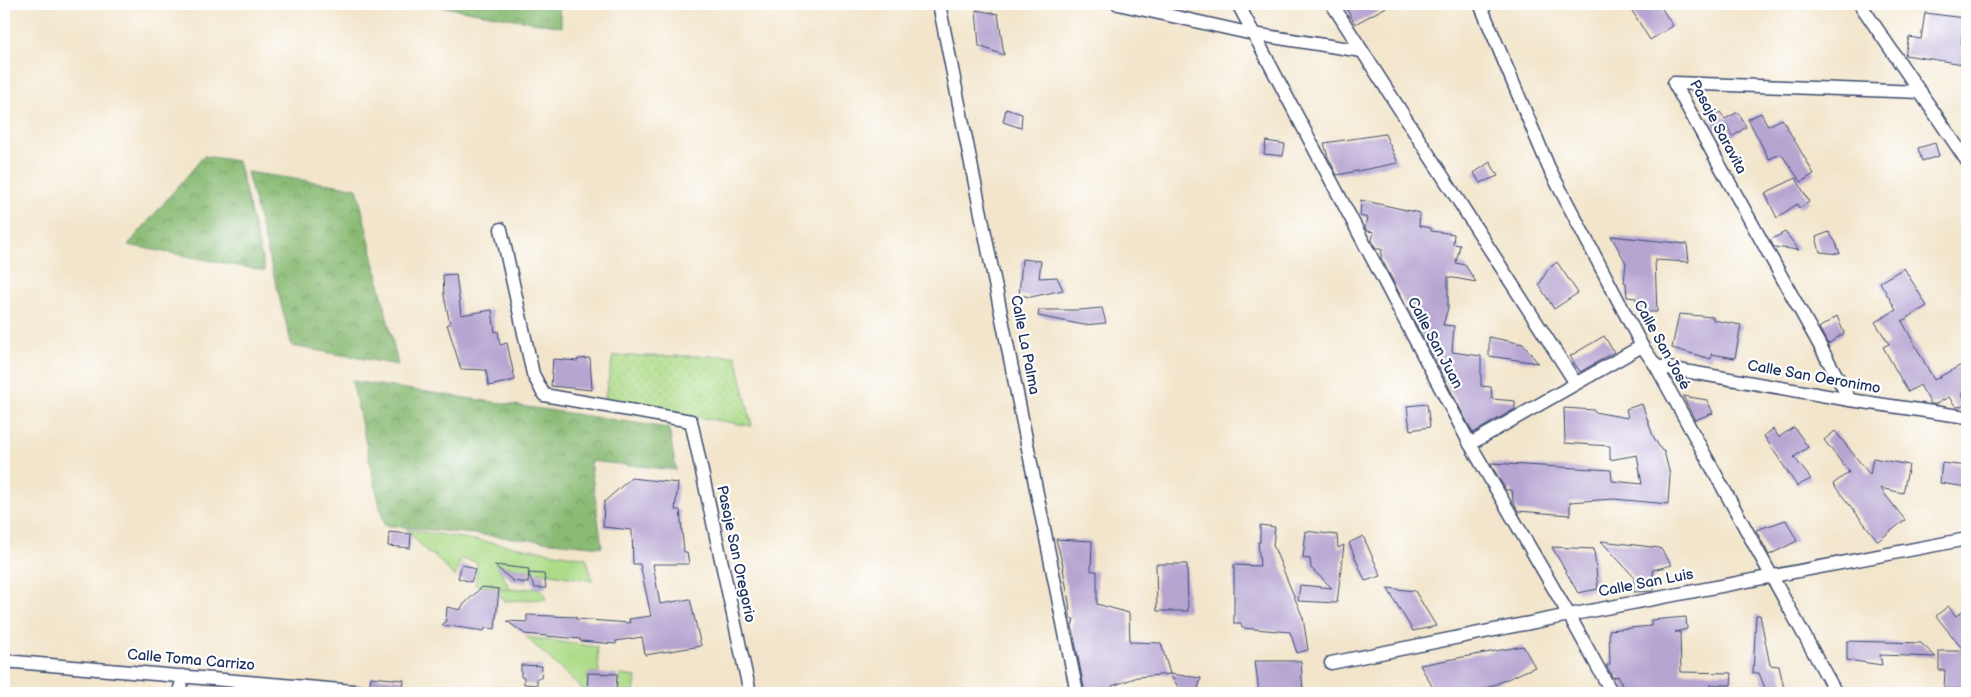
<svg xmlns="http://www.w3.org/2000/svg" width="1971" height="697" font-family="'Balsamiq Sans',sans-serif">
<defs>
<pattern id="forest-crowns" width="20" height="18" patternUnits="userSpaceOnUse" patternTransform="scale(1.25)"><rect width="20" height="18" fill="#8abb74"/><path d="M2 6a3 3 0 1 1 6 0M12 15a3 3 0 1 1 6 0" fill="none" stroke="#709862"/></pattern>
<pattern id="park-dots" width="8" height="8" patternUnits="userSpaceOnUse" patternTransform="scale(1.25)"><rect width="8" height="8" fill="#addb88"/><path d="M2 2h.1M6 6h.1" fill="none" stroke="#94bc78" stroke-width="1.8" stroke-linecap="round"/></pattern>
</defs>
<rect width="100%" height="100%" fill="#fff"/>
<filter id="ink" filterUnits="userSpaceOnUse"><feTurbulence type="fractalNoise" baseFrequency=".02" numOctaves="2"/><feDisplacementMap in="SourceGraphic" scale="10" xChannelSelector="R" yChannelSelector="G"/><feConvolveMatrix kernelMatrix="1 2 1 2 8 2 1 2 1" color-interpolation-filters="sRGB"/></filter>
<filter id="wash" filterUnits="userSpaceOnUse"><feTurbulence type="fractalNoise" baseFrequency=".0096" numOctaves="4" result="noise"/><feDisplacementMap in="SourceGraphic" scale="20" xChannelSelector="R" yChannelSelector="G"/><feGaussianBlur stdDeviation="1.12" result="paint"/><feColorMatrix in="noise" values="0 0 0 0 0 0 0 0 0 0 0 0 0 0 0 0 0 1.4 0 .05"/><feComposite in="paint" operator="in"/></filter>
<g filter="url(#wash)">
<rect width="100%" height="100%" fill="#f2e5cb"/>
<g fill="#addb88" stroke="#648573">
<path d="M406,529L586,558L593,581L497,565L510,589L475,585L477,562L461,559L455,577L434,555L429,554Z"/>
<path d="M541,588L546,599L505,601L495,590Z"/>
<path d="M526,637L597,647L599,673H588L587,693Z"/>
<path d="M620,675L636,677L634,693H619Z"/>
</g>
<g fill="url(#forest-crowns)" stroke="#527569">
<path d="M442,4H558L562,27L443,7Z"/>
<path d="M204,156L238,161L265,271L128,245Z"/>
<path d="M247,172L357,188L398,365L292,346Z"/>
<path d="M352,381L669,428L676,470L590,461L602,547L384,525Z"/>
</g>
<path fill="url(#park-dots)" stroke="#648573" d="M613,356H736L752,426L604,402Z"/>
<g id="blocks">
<g fill="#b6a4d1">
<path d="M1344,4H1392L1355,24Z"/>
<path d="M1628,4H1659L1673,26L1650,40Z"/>
<path d="M976,10L998,14L1004,55L979,46Z"/>
<path d="M1925,13L1964,18L1961,44L1966,45L1963,64L1905,55L1909,37L1921,39Z"/>
<path d="M1006,109L1022,114L1021,128L1003,122Z"/>
<path d="M1720,112L1725,119L1738,112L1746,127L1732,137L1727,125L1715,132L1711,117Z"/>
<path d="M1761,113L1768,126L1782,119L1814,174L1801,182L1781,154L1769,159L1748,119Z"/>
<path d="M1385,134L1398,163L1337,175L1328,157L1324,143Z"/>
<path d="M1266,141L1285,144L1283,156L1264,154Z"/>
<path d="M1935,143L1939,156L1922,161L1918,148Z"/>
<path d="M1490,162L1498,176L1480,183L1474,173Z"/>
<path d="M1796,178L1809,202L1799,208L1797,204L1777,218L1765,193Z"/>
<path d="M1361,200L1420,213L1419,226L1431,228V231L1454,234L1453,244L1460,245L1456,263L1465,265L1476,282L1448,277V308L1443,325L1454,326L1452,352L1481,356V386L1491,387L1492,399L1515,401V409L1473,433L1409,311V308H1407L1381,258L1382,249H1376L1372,240L1374,232L1367,231L1365,227L1367,218L1360,216Z"/>
<path d="M1785,232L1799,250L1774,247L1770,240Z"/>
<path d="M1829,232L1836,243L1840,254L1820,252L1816,237Z"/>
<path d="M1611,236L1687,244L1689,262L1655,260L1657,312H1638L1636,298L1627,297L1626,283L1624,282L1626,263Z"/>
<path d="M1022,259L1041,261L1039,278L1057,277L1063,290L1031,297L1019,295Z"/>
<path d="M1557,262L1578,293L1554,309L1539,285L1548,269Z"/>
<path d="M1904,268L1927,306L1902,321L1934,380L1963,364L1967,371V390L1962,393L1967,405L1956,407L1949,397L1936,404H1931L1920,385L1908,392L1883,347L1889,344L1875,322L1896,310L1880,282Z"/>
<path d="M456,274L461,315L492,310L495,332L498,331L500,345L507,343L515,380L489,386L486,370L461,369L447,324H450L444,296L443,275Z"/>
<path d="M1102,308L1106,323L1084,325L1038,316L1039,310H1079Z"/>
<path d="M1679,314L1713,317V320L1741,325L1735,358L1711,354V359L1672,348Z"/>
<path d="M1837,316L1844,333L1828,344L1819,328Z"/>
<path d="M1604,336L1614,352L1580,372L1570,356Z"/>
<path d="M1489,337L1523,344L1538,363L1489,356Z"/>
<path d="M590,358L592,390L551,386L553,359L578,361V359Z"/>
<path d="M1683,396L1707,400L1713,413L1695,420Z"/>
<path d="M1427,404L1430,427L1410,430L1407,406Z"/>
<path d="M1642,404L1653,436L1662,451H1664L1670,475L1668,504L1614,499L1570,502V515L1518,511L1513,501L1512,490H1506L1490,463L1611,470L1612,481L1642,484L1637,455L1610,460V446L1565,443L1564,408L1594,410V412L1628,418L1626,409Z"/>
<path d="M1794,427L1808,447L1794,457L1811,479L1797,486L1764,436L1773,429L1779,437Z"/>
<path d="M1835,431L1870,475L1873,458L1909,465L1903,493L1880,488L1905,520L1878,541L1833,484L1849,472L1824,440Z"/>
<path d="M1942,463L1967,466V487L1940,483Z"/>
<path d="M631,478L678,483L675,510H680L684,552H687L689,564H653L660,604L690,599L701,646L645,655L642,637L616,641V644L580,641V639L525,634L507,621L527,622V615L576,617V619L630,623L629,619L651,616L640,564H633L632,530L603,527L604,502Z"/>
<path d="M1786,520L1797,541L1769,555L1756,530Z"/>
<path d="M1260,525L1275,527L1273,545L1303,618L1308,650L1297,653L1290,632L1242,628L1241,623H1234V565L1260,566L1258,542H1260Z"/>
<path d="M1306,531L1337,535L1338,548L1344,545L1337,603L1298,601L1300,585L1332,588L1311,568L1310,559L1303,558Z"/>
<path d="M389,532L411,534L410,548L388,546Z"/>
<path d="M1363,536L1381,576L1365,581L1349,543Z"/>
<path d="M1056,539L1092,541L1091,571H1097V604L1129,613L1130,642L1161,643L1170,674L1138,677L1112,686L1115,693H1085L1072,626L1074,619H1070V616L1069,602L1063,569H1064Z"/>
<path d="M1601,541L1660,548L1672,565L1653,570L1654,591L1634,592V577Z"/>
<path d="M1552,547L1594,549L1598,589L1578,593Z"/>
<path d="M462,564L475,569L471,582L458,578Z"/>
<path d="M1156,564H1187L1188,611H1157Z"/>
<path d="M494,565L529,569L528,583L513,581Z"/>
<path d="M528,573L544,574L546,588H535Z"/>
<path d="M482,587L499,589L495,629L485,628L484,631L442,625L446,621L447,607L461,610L462,606Z"/>
<path d="M1387,588L1415,591L1436,626L1413,631Z"/>
<path d="M1948,606L1956,616L1967,607V689H1944L1945,670H1939V651H1964L1936,616Z"/>
<path d="M1756,615H1760L1770,665L1779,666L1785,693H1767L1759,673H1753Z"/>
<path d="M1686,617L1687,629L1675,632H1680L1681,672L1732,673L1731,685H1710V693H1625L1618,676L1613,678L1606,665H1610L1609,630L1651,626V620Z"/>
<path d="M1847,641L1921,643L1936,657L1880,655L1882,665L1847,660Z"/>
<path d="M1523,646L1535,667L1475,693H1436L1420,665Z"/>
<path d="M1255,661H1301L1303,693H1259Z"/>
<path d="M521,665L542,666L541,678H537V685L524,684V677H521Z"/>
<path d="M588,673L617,674L616,693H587Z"/>
<path d="M1170,674L1201,678L1197,693H1182Z"/>
<path d="M371,677L404,680L403,692L383,689L380,686L370,684Z"/>
</g>
</g>
</g>
<g filter="url(#ink)">
<use href="#blocks" fill-opacity="0" stroke="#3b4a6e" stroke-width="1"/>
<g fill="none" stroke-linecap="round" stroke-linejoin="round">
<defs>
<g id="minor">
<path d="M939,4L1077,693"/>
<path d="M1118,4L1253,34L1362,51"/>
<path d="M1238,4L1470,444L1569,615L1612,693"/>
<path d="M1332,4L1575,382"/>
<path d="M1480,4L1549,168L1642,346L1656,366L1836,693"/>
<path d="M1860,4L1967,161"/>
<path d="M501,229L533,374L544,395L691,421L750,693"/>
<path d="M1656,366L1850,400L1967,417"/>
<path d="M1850,400L1674,83L1921,92"/>
<path d="M1470,444L1642,346"/>
<path d="M4,661L376,693"/>
<path d="M1331,663L1569,615L1967,539"/>
<path d="M179,693L183,676"/>
</g>
</defs>
<use href="#minor" stroke="#3b4a6e" stroke-width="15"/>
<use href="#minor" stroke="#fff" stroke-width="12"/>
</g>
</g>
<g text-anchor="middle" dominant-baseline="central" stroke-width="4.5" stroke-linejoin="round" paint-order="stroke">
<g font-size="15" fill="#1b2f5e" stroke="#fff">
<text transform="translate(1718 127) rotate(62)">Pasaje Saravita</text>
<text transform="translate(1435 343) rotate(62)">Calle San Juan</text>
<text transform="translate(1025 345) rotate(79)">Calle La Palma</text>
<text transform="translate(1662 345) rotate(61)">Calle San José</text>
<text transform="translate(1814 377) rotate(10)">Calle San Oeronimo</text>
<text transform="translate(736 554) rotate(78)">Pasaje San Oregorio</text>
<text transform="translate(1646 583) rotate(-11)">Calle San Luis</text>
<text transform="translate(191 660) rotate(5)">Calle Toma Carrizo</text>
</g>
</g>
<rect width="1971" height="697" fill="none" stroke="#fff" stroke-width="20"/>
</svg>
